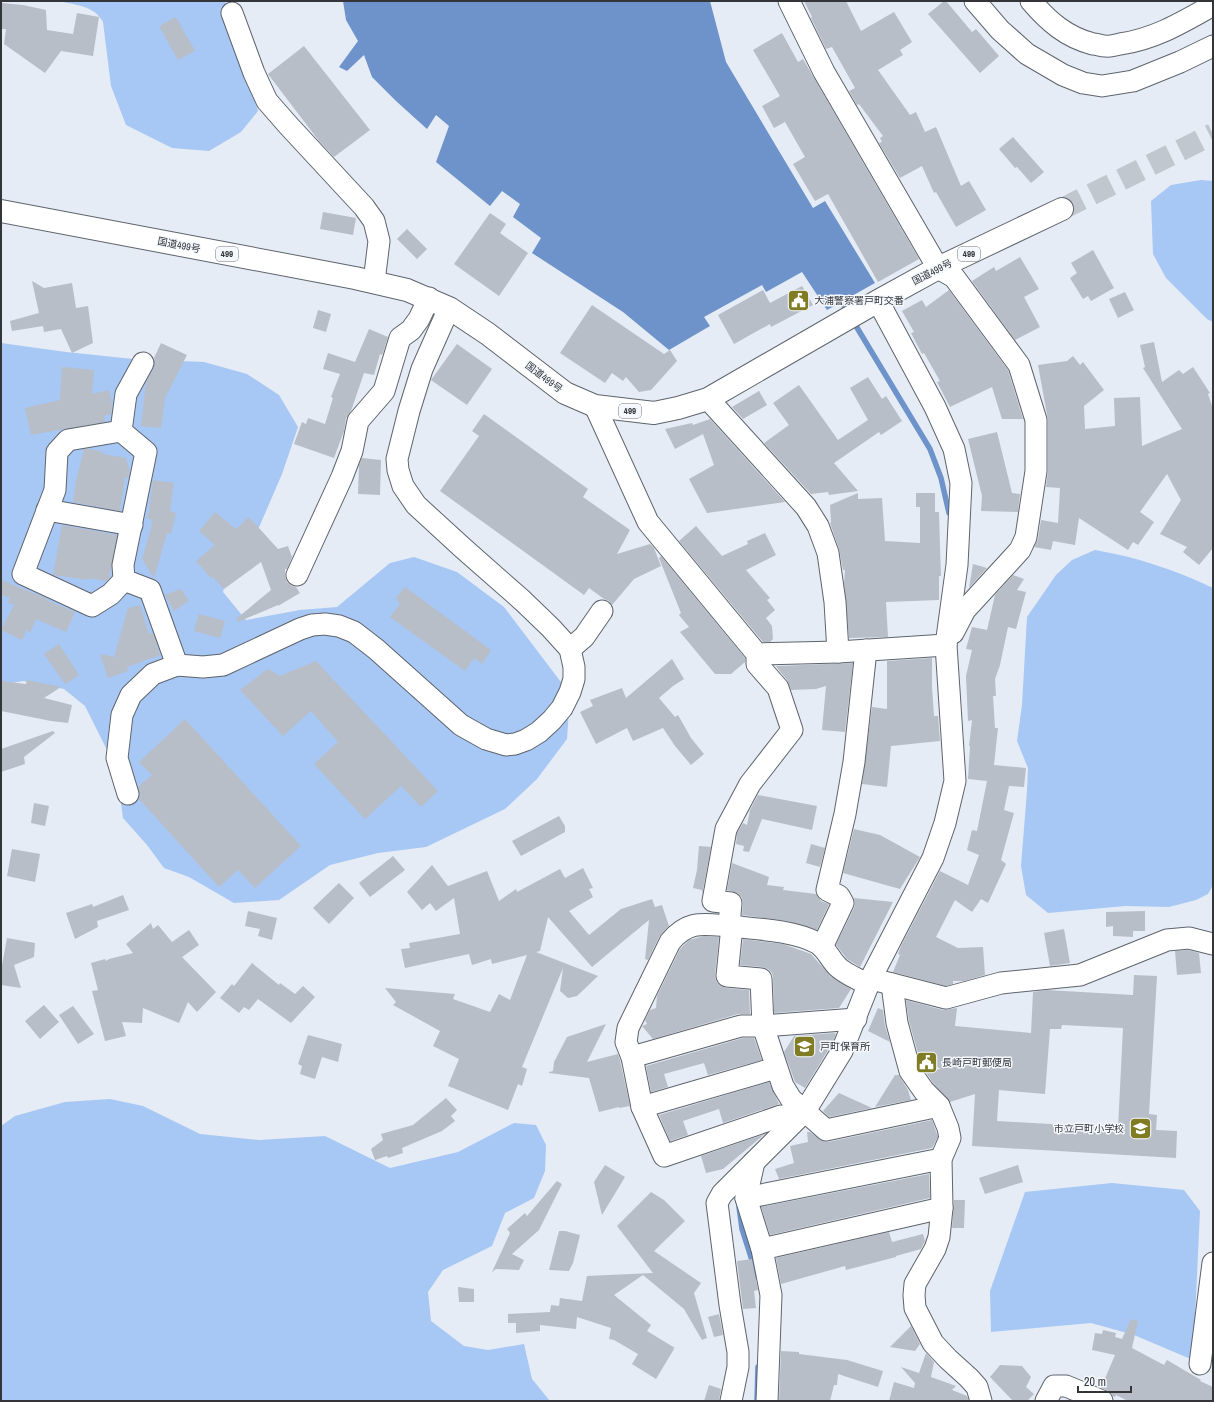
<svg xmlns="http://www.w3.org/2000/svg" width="1214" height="1402" font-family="'Archivo Narrow','Noto Sans JP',sans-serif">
<rect width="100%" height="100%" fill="#e5ecf5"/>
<g fill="#a7c7f4">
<path d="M58,1H225L230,19L258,111L241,132L209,151L172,148L126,125L111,86L103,22C94,5 75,5 58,1Z"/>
<path d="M1201,180L1213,181V322L1207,319L1166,278L1153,254L1151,201L1171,185Z"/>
<path d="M1,343L66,352L133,359L204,362L247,374L279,395L298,427L282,474L254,539L228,574L223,592L246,620L300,610L337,607L390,563L414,557L457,572L504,607L570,694L567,739L537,779L505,809L426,847L378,853L330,865L279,900L234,903L189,877L164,868L147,845L123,818L116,768L85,706L64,689L23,681L1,685Z"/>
<path d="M1095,550C1136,557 1176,570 1213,588V885L1208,894L1196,900L1169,907L1125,906L1048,913L1026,895L1021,866L1027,791L1028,768L1017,741L1022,705L1027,617L1056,575L1072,560Z"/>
<path d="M110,1099L143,1106L200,1134L259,1140L325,1136L390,1168L458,1152L514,1123L536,1125L546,1145L545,1171L534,1198L505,1213L492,1246L443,1270L428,1292L431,1321L464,1346L488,1350L524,1344L532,1379L550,1401H1V1126L15,1116L65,1102Z"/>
<path d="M1112,1183L1184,1190L1200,1211L1193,1360L1134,1335L1091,1323L991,1332L990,1291L1025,1192Z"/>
</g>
<path fill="#6d93ca" d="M343,1H710L726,62L813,208L825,201L875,283L827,310L802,272L766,292L762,285L704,317L710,326L669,350L623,312L532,253L541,238L513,217L520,204L502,191L490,206L436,162L449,126L436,115L427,129L396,101L372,77L364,55L347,71L339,67L358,41L346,20Z"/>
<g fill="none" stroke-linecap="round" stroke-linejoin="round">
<g stroke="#6d93ca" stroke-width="5.5">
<path d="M838,296L849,314"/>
<path d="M853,321L930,449L941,478L949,513"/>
<path d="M739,1207L742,1229L757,1276"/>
<path d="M757,1401L758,1367"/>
</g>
</g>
<g fill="#b8bec7" fill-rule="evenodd">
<path d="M804,1H846L861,31L894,12L912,42L900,50L903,55L878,70L910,115L916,112L925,132L936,127L961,186L969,181L986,210L956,227L936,192L934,193L922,166L900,178L879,143L882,142L880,138L883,136L859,104L857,105L849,91L855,88L832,47L826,49L811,18L812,17Z"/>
<path d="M944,1H946L972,32L976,29L999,56L980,73L928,14Z"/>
<path d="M2,3L23,5L46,10L47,30L73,34L77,13L99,17L93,56L61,51L45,73L4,44L6,29H1Z"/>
<path d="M176,17L195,51L178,60L159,26Z"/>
<path d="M782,33L798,62L803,59L919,259L878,282L828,194L815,201L793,164L805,157L785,122L774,128L762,106L780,96L753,50Z"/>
<path d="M304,46L370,130L334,157L319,141L268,74Z"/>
<path d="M1013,137L1044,172L1031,183L1017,167L1015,168L999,149Z"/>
<path d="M323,212L356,218L353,235L320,229Z"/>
<path d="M490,213L506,224L500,233L528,253L499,296L454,264Z"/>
<path d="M407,229L427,249L417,259L397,239Z"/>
<path d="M1093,250L1114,288L1091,301L1088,296L1083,299L1070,278L1077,273L1071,263Z"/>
<path d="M1020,257L1039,289L1024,297L1040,327L1015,340L972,281L994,267L996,271Z"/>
<path d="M32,281L44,288L72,283L76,308L88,306L93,343L72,353L61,329L44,332L43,326L12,331L10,321L39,313Z"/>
<path d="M802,286L813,305L771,327L770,324L734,344L718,315L763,290L770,303Z"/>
<path d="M949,290L1008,370L1023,419H1002L992,387L950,407L937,382L940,381L924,353L922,354L911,333L914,332L902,311L922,300L926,307Z"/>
<path d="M1125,292L1134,310L1118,318L1109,299Z"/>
<path d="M592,305L664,354L670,350L677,361L651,390L639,392L626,377L623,381L612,373L605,383L560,353Z"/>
<path d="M318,310L331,314L326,332L313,328Z"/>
<path d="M369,329L388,337L383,353L382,355L380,354L374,375L364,373L351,411L346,418L344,431L334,458L294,444L302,422L306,424L308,418L325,424L333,398L331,397L340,374L323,369L328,353L355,362Z"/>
<path d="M1154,342L1162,382L1179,370L1183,374L1193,367L1210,393L1208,394L1213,409V548L1199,565L1183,552L1187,547L1160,534L1181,500L1167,474L1140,512L1154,522L1138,545L1133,542L1128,550L1079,518L1075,545L1053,541L1051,550L1034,547L1038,539L1041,520L1058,523L1060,488L1046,487L1048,471V420L1038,365L1067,361L1073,356L1080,365L1083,362L1104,390L1084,406L1085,429L1115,426L1114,398L1140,397L1142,446L1182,429L1143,368L1145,367L1140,345Z"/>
<path d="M161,343L187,355L165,398L161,428L141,426L146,382L154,368L155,363L154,358Z"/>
<path d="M457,344L492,369L467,405L431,380Z"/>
<path d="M62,367L94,370L92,394L109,390L112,405L111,414L104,416L105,422L31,435L25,408L60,400Z"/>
<path d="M868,377L882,399L886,396L902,421L881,435L879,432L834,463L858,491L829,495L828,492L811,494L764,443L789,425L773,403L799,385L838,440L868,420L850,388Z"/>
<path d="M759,391L767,405L743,419L732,407Z"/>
<path d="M484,414L588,489L583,497L630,530L617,554L650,544L654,548L661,566L634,579L612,605L609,601L604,599L589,588L584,595L440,491L479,436L472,431Z"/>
<path d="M710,419L785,502L707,513L689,479L714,465L703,434L675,449L665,429L692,423L693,425Z"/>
<path d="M997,432L1012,493L1020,494L1018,512L981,511L982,496L968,439Z"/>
<path d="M84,449H89L103,452V454L126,458L130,473L128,478L125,477L120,511L73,502L76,481Z"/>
<path d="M362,458L381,460L380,495L358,494L359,465Z"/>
<path d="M153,480L174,483L170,511L176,513L171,534L167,533L154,578L142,559L151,529L152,520L147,518L149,510Z"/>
<path d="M858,493V499L882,498L885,541L920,543V507H916V493H935V512H939L940,547L941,576H939V600L886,602L888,637L849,638L844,583L845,570H843L839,549L830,523L831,522L830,505Z"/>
<path d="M215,512L236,529L249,517L278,549L288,546L292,557L287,569H285V576L287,582L292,586L296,587L300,593L278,606V605L238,622L236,619L271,590L261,562L224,589L213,577L211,578L196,561L215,545L199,531Z"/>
<path d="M62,525L117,535L109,579L106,581L89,578L88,580L53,575Z"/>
<path d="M696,526L722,556L748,544L747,541L765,533L776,555L746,570L770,598L767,600L775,610L766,618L772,626L773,639L770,642H763L679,541Z"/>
<path d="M661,556L745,658V662L731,674H715L680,632L689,627L679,615L681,613L659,558Z"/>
<path d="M973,564L987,568L969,588Z"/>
<path d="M1013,575L1024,579L1017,590L1026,592L1016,629L1008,627L1000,665L995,679L996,696H993L995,728H998L994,765L1026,768L1024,787L1009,786L1004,810L1014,813L1001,860L1006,864L988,903L981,899L972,912L955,900L936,937L958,948L983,947L985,975L964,981H953V984L946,986L893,972L900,955L898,954L901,946L940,871L968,885L979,855L967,850L972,830L977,831L987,781L968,779L970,746H969L972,720L968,721L966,676L972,650L966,649L972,627L987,630L995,595Z"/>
<path d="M1,580L43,597L47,598L46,600L75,612L66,632L36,619L30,633L27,629L22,640L1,630L14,605L8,602L10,598L1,594Z"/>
<path d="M405,587L491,650L482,664L474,658L465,671L390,617L400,604L396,598Z"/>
<path d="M181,589L189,601L174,611L165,595Z"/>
<path d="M140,605L149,634L153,633L160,655L127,667L128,671L108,678L100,654L114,657L128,608Z"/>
<path d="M199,614L225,621L220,638L194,631Z"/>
<path d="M59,644L79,675L65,684L44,654Z"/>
<path d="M932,658V687L934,716H938L940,741L891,746L887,787L862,784L872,707L887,709V661Z"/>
<path d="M672,659L684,679L673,686L659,698L675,717L678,715L691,738L704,754L691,765L675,746L663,728L633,741L627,728L596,744L580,712L593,706L590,700L622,688L626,698Z"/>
<path d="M316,661L438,791L421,807L401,786L365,819L314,764L338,742L311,711L283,736L240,690L268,669L280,676Z"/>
<path d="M853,663L845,732L822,730L826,686L816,689L791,690L787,680L778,669L776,666Z"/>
<path d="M27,680L61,687L44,698L72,705L68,723L51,721L1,711V681L26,684Z"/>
<path d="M185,719L301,846L255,888L238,870L219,887L139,799L140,796L138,787L152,775L139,762Z"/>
<path d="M53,731L55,733L24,757L25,764L1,772V749Z"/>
<path d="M758,795L817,806L812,830L762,819L749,852L743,851L744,846L736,844L737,833L743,823L747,825L750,810Z"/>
<path d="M34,803L49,806L45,826L31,823Z"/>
<path d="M559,816L565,826V832L521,856L512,841Z"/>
<path d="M854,829L880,835L920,857L900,889L843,873Z"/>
<path d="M811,844L825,848L820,867L806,863Z"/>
<path d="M699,846L711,847L702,895V890L693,888L697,870Z"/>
<path d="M12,849L40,854L35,882L7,876Z"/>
<path d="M393,856L405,870L370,897L359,883Z"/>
<path d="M732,863L769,877L767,885L784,887L783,890L816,894L821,901L829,904L817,930L787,921L742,915L743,904L742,898L738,893L727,890Z"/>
<path d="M432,865L448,886L487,871L499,901L516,889L517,892L560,869L565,878L583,868L593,888L589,889L593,897L569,911L589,935L621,909L652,899L655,907L662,905L669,926L659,937L648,960L645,959L649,920L592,967L548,917L540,951L536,952L598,976L577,996L568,998L560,991L563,968L522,1067L527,1069L522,1086L518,1084L508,1110L448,1086L459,1059L433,1046L440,1031L393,1005L396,1002L385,988L455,994L453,999L490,1012L499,994L510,1000L527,955L492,964L491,959L472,965L469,954L405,968L401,949L410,948L409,943L460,934L454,898L436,911L430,903L422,910L407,892Z"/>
<path d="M339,883L354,898L329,924L313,908Z"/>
<path d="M123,895L129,910L97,921L98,927L75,939L66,913L92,904L93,907Z"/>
<path d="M854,898L893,902L860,967L847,959L836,945L854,908L855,903Z"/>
<path d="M248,911L277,918L272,940L258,936L260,929L245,926Z"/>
<path d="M1145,911V931H1133V937L1113,936V926L1106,927V912Z"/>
<path d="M151,923L153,929L158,925L172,942L189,930L199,945L182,957L216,992L197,1012L188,1002L179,1023L143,1008L142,1023L122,1022L126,1036L105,1041L92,991L98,990L91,963L105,959L106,961L109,959L133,953L126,944Z"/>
<path d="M1064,929L1070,963L1050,966L1044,933Z"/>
<path d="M704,936L719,937L715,975L716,981L720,986L726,988L749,990L750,1014H738L653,1039L642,1026L647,1024L645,1020L650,1010L656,1008L657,996L680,949L689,940Z"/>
<path d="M7,938L35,943L34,957L14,965L21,988L1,985V971Z"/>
<path d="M743,939L783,944L811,954L831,977L851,989L839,1008L774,1013L773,978L772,973L768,969L762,967L740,965Z"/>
<path d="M1188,950L1199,953L1201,973L1177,975L1175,951Z"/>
<path d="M252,963L279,985L280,983L295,994L303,986L315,997L291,1023L258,999L249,1010L244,1007L239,1013L220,998L232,984L234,986Z"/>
<path d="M1134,975L1157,976L1149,1114L1157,1115L1156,1130L1177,1131L1176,1158L972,1146L975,1094L950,1102L933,1083L925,1071L941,1069L919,1057L909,1021L906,1000L943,1010L957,1008L955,1026L1031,1033L1033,992L1047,990L1133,995ZM1062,1025L1123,1028L1118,1128L997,1121L999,1090L1045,1094L1050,1029H1061Z"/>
<path d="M44,1005L59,1022L40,1039L25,1021Z"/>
<path d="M73,1006L94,1034L78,1044L59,1015Z"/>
<path d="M878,1008L883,1010L885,1026L890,1042L868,1031Z"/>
<path d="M606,1024L587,1062L618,1054L620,1060L630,1106L619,1108V1107L599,1112L589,1078L549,1073V1072L553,1071L554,1062L567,1037Z"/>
<path d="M834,1033L836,1034L833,1042L805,1088L795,1082L784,1052L794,1036Z"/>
<path d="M308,1035L342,1044L338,1062L322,1057L315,1079L300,1074L302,1066L298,1064Z"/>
<path d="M743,1038H754L762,1060L708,1075L704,1063L664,1074L668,1087L651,1092L646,1066Z"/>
<path d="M895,1075H899L908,1090L911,1100L875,1107Z"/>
<path d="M769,1082L779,1104L723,1123L719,1109L683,1121L688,1135L670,1141L659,1115Z"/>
<path d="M839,1093L872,1108L829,1117L823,1111Z"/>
<path d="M446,1098L457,1110L451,1116L455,1121L442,1131L402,1148L403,1153L388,1158L387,1156L375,1160L371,1149L383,1140L381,1134L413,1125Z"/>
<path d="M932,1120L938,1137L932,1148L779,1179L775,1169L794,1163L790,1146L808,1142L807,1132H810L823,1141L828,1142Z"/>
<path d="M765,1134L723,1169L706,1173L701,1156Z"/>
<path d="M605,1165L625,1177L602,1215L594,1182Z"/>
<path d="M1018,1165L1023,1182L985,1194L979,1178Z"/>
<path d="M929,1174L930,1198L770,1235L761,1207Z"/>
<path d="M557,1181L562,1184L539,1230L512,1254L524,1260L519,1270L496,1269L492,1272L510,1233L507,1229L525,1213L527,1216Z"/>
<path d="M651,1192L664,1200L685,1221L654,1251L701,1283L694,1293L707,1338L702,1340L684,1309L643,1275L614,1295L651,1325L647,1331L675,1348L672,1349H674L656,1379L632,1364L638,1354L614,1340L609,1339L611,1328L577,1317L576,1329L540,1325V1331L516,1333V1323H508V1314L550,1312L551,1305L559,1306L560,1298L582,1301L587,1276L653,1273L617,1226Z"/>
<path d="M954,1200H965L964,1228H952Z"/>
<path d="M559,1231H565L580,1235L573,1263L569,1271L549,1270Z"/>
<path d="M889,1232L892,1242L923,1234L925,1241L921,1249L896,1256V1257L846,1270L845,1266L781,1284L776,1258Z"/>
<path d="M752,1259L758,1290L754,1291L756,1308L743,1309L737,1261Z"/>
<path d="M458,1287L474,1289V1302H459Z"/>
<path d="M719,1314L723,1335L714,1337L708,1317Z"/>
<path d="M1131,1319L1138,1321L1132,1348L1164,1365L1167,1360L1201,1380L1200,1381L1213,1387V1401H1128L1116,1395L1115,1397L1112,1396L1107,1390L1101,1388L1115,1355L1092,1350L1095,1333L1102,1334L1103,1330L1116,1333L1115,1337L1122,1339Z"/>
<path d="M911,1326L920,1344L915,1351L890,1347Z"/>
<path d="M781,1351L799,1352V1354L847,1360L883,1371L878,1387L838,1374L837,1385H834L830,1401H779Z"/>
<path d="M926,1353L934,1362L931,1377L956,1386L952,1390L967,1396L969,1401H889L894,1382L914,1388L915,1383L901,1367L919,1373Z"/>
<path d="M1000,1365L1022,1366L1031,1377L1026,1387L1034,1394L1027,1401H1013L990,1377Z"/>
<path d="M709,1385L721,1389L719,1401H704Z"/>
</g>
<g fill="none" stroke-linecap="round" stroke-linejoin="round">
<path stroke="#c1c7cf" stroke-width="22" stroke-dasharray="22 11" stroke-linecap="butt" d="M1062,209L1213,134"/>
<defs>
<g id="minor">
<path d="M789,1L824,72L938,268L954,277L1019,365L1036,420V471L1026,537L1020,550L965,610L953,633"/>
<path d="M975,1L1000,30L1027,54L1063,75L1083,83L1102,86L1133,81L1180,62L1213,46"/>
<path d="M1031,1C1048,21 1066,37 1093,44C1097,44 1101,46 1105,46C1110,47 1115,45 1120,44C1155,39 1183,22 1213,5"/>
<path d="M232,13L254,73L267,101L288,125L364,207L374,221L379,241L374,282"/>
<path d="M708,399L806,507L818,526L828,553L835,602L838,652"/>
<path d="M595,406L648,522L757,654V664L778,688L792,730L750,784L726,829L713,901L731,903L729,926C703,924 688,920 670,942L628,1028L626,1042L632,1057L642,1107L664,1156L781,1116L799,1117"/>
<path d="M121,431L126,394L143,363"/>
<path d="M47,510L132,525"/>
<path d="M297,575L342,477L352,451L358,421L384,391L400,338L411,330L419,319L429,298"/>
<path d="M124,580L111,594L92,606L23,574L55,490L57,452L68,440L121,431L146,452L123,565L124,580L150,590L177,665"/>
<path d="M570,649L584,637L602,611"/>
<path d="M757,654L838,652L946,645"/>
<path d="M128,794L117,758L122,715L131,695L153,674L177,665L203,667L223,665L300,629L312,625L325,624L339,626L354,632L376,649L461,725L486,739L506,745L515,744L526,740L539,732L552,720L562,708L570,692L574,679V667L570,649L551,628L523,601L464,549L416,505L403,486L398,470L397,459L409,411L422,369L449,308"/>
<path d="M729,926C755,929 793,930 817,943C826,948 830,959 837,966C843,973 860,980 869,985"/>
<path d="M732,926L727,976L761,979L763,1026L783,1086L791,1099L826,1130L939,1106"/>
<path d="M822,947L843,903L839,896L827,890L845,814L854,762L866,650"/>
<path d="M880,981L946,998L1001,983L1080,975L1167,940L1189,938L1213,944"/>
<path d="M892,984L897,1023L910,1071L924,1091L939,1106L948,1128L950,1138L941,1159L942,1208L939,1237L935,1249L915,1284L914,1295L915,1308L933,1343L948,1359L969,1378L977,1387L981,1401"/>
<path d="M632,1057L741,1026H763L856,1019"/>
<path d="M642,1107L776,1068"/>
<path d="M754,1162L746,1198L762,1249L771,1295L767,1401"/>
<path d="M746,1198L941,1159"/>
<path d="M762,1249L942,1208"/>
<path d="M1200,1364L1213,1263"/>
<path d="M731,1401L738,1367V1352L730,1305L717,1203L722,1194L805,1111L842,1051L871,978L933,858L945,823L955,781L946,645L957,565L961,483L954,449L935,407L878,301"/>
<path d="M1046,1401L1054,1386H1066L1102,1401"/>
</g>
<path id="highway" d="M1,211L355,278L407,290L449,308L488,334L565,393L595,406L654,413L678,408L708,399L878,301L938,268L1062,209"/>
</defs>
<use href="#minor" stroke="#5e646c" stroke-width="23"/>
<use href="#highway" stroke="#5e646c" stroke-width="24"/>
<use href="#minor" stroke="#fff" stroke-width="21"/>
<use href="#highway" stroke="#fff" stroke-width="22"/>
</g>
<defs>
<symbol id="civic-square" viewBox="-11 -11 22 22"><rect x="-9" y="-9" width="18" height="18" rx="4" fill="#7f7c23" stroke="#f5f9fe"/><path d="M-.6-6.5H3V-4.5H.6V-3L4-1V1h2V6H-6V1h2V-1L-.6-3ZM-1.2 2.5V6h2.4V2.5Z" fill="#fff"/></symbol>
<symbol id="school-square" viewBox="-11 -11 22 22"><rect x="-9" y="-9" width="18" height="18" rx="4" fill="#7f7c23" stroke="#f5f9fe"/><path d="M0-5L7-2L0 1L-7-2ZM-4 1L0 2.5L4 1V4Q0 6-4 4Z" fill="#fff"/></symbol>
</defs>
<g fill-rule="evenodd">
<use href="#civic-square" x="786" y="288" width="25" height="25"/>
<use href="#school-square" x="792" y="1034" width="25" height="25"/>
<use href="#civic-square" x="914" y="1050" width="25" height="25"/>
<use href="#school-square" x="1128" y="1116" width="25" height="25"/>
</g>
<g text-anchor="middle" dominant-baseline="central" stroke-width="3" stroke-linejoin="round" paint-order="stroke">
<g fill="#f5f9fe" stroke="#6d7074" stroke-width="1">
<rect x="216" y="247" width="22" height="14" rx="3"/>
<rect x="958" y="247" width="22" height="14" rx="3"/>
<rect x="619" y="404" width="22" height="14" rx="3"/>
</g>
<g font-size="9" font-weight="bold" fill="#333539">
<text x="227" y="254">499</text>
<text x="969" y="254">499</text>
<text x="630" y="411">499</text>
</g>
<g font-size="10" fill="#333539" stroke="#f5f9fe">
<text transform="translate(179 245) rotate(11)">国道499号</text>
<text transform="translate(932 272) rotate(-27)">国道499号</text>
<text transform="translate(544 377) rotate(37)">国道499号</text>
</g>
<g font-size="10" fill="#333539" stroke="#f5f9fe" text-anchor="start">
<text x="814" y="300">大浦警察署戸町交番</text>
<text x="820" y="1046">戸町保育所</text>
<text x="942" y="1062">長崎戸町郵便局</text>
<text x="1124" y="1128" text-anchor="end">市立戸町小学校</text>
</g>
</g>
<rect width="1214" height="1402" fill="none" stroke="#333539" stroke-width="4"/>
<path d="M1078 1386v6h53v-6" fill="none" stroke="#333539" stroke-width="2"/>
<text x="1084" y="1386" font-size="12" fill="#333539" stroke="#f5f9fe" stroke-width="3" paint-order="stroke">20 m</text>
</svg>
